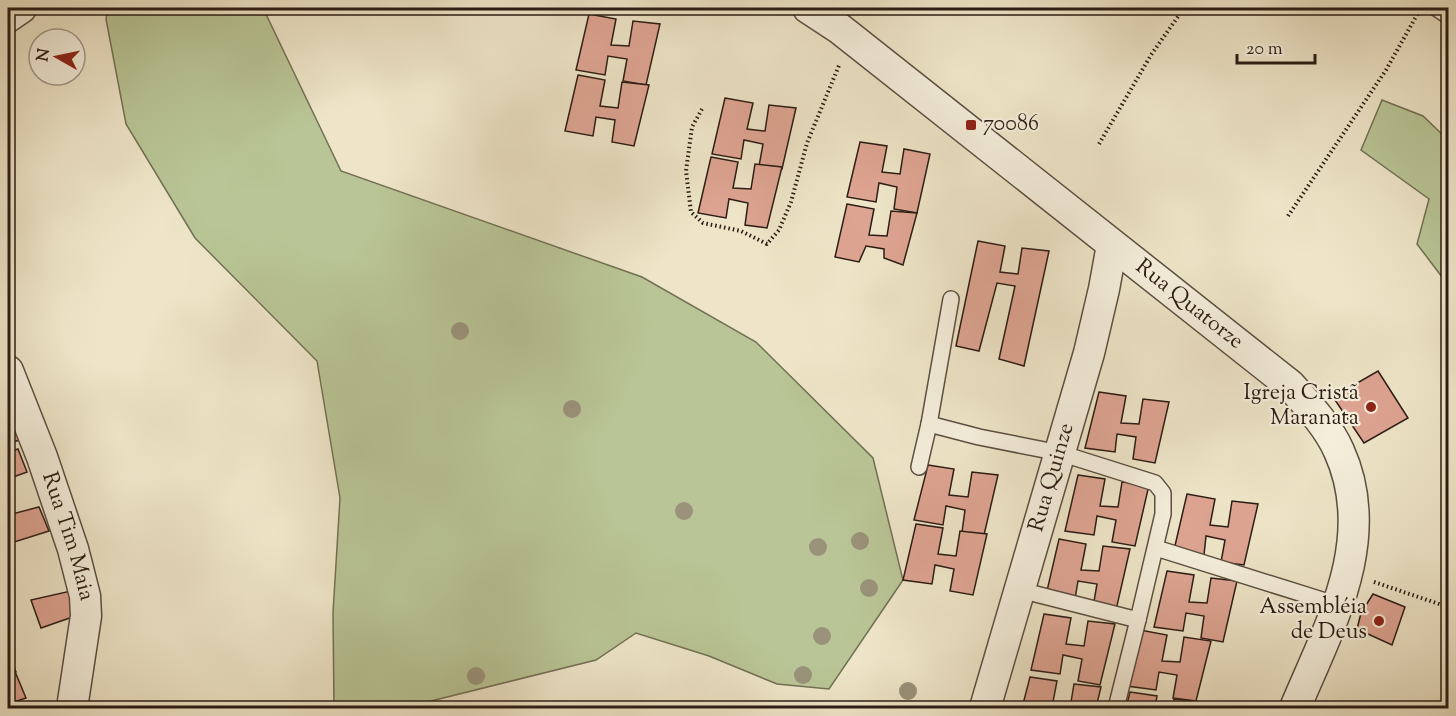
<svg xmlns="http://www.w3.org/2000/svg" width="1456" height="716" font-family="'Sorts Mill Goudy',serif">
<rect width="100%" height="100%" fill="#eee5c8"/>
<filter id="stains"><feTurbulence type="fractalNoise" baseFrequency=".00333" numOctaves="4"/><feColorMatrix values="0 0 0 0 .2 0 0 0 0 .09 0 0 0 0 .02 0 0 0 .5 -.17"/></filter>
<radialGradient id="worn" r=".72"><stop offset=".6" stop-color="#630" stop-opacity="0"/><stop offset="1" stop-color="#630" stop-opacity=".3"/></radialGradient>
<g fill="#b9c596" stroke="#727055" stroke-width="1.5">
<path d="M108,8H263L341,171L642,277L756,342L873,458L903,580L829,689L777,684L709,656L636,633L596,660L403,708H334L333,613L340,498L317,361L195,238L126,124L106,19Z"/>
<path d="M1382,100L1423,116L1448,140V263L1442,277L1417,244L1429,199L1361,150Z"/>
</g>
<g fill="#dea492" stroke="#2b1c14" stroke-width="1.5">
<path d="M589,14L616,19L611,45L629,46L633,21L660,24L646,85L623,81L627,59L608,56L605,75L576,70Z"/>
<path d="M578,75L605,80L600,106L618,108L622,82L649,85L634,146L612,142L615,120L596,117L593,136L565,131Z"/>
<path d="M725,98L753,103L747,129L765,131L769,105L796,108L782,169L759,166L763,144L744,140L741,159L712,154Z"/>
<path d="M860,142L887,146L882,172L900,174L904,149L930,154L917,213L894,209L897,187L879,183L876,202L847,197Z"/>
<path d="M711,157L738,162L733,188L751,189L755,164L782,167L767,228L745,225L748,203L729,199L726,218L698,213Z"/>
<path d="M847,204L874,209L869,235L887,236L891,211L917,213L903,265L884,258V249L866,246L859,262L835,257Z"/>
<path d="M978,241L1005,246L1000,272L1018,274L1022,248L1049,251L1024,366L999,359L1015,286L997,283L979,351L956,346Z"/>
<path d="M1378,371L1408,418L1364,443L1333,397Z"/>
<path d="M1099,392L1126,396L1121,423L1139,424L1143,399L1169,402L1155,463L1133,459L1136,437L1117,434L1115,452L1085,448Z"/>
<path d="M13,416L22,439L8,444V417Z"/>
<path d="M18,449L27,472L8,479V452Z"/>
<path d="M928,465L954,469L949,495L968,497L972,472L998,475L984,535L962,532L965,510L946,506L943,525L914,520Z"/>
<path d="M1078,475L1105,479L1100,506L1118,507L1122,482L1149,485L1135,546L1112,542L1116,520L1097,516L1094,535L1065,531Z"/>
<path d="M1187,494L1215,499L1210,525L1228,527L1232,501L1258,504L1244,565L1221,562L1225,540L1206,536L1204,555L1174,550Z"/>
<path d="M39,507L49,531L8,544V515Z"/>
<path d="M916,524L943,528L938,554L956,556L960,531L987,534L973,595L950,591L954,569L935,565L932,584L903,580Z"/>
<path d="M1059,539L1086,544L1081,570L1099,571L1103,546L1130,549L1116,610L1093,607L1097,584L1078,581L1075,599L1046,595Z"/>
<path d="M1167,571L1194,575L1189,602L1207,603L1211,578L1237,581L1223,642L1201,638L1204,616L1186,613L1183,631L1154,627Z"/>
<path d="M75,590L84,613L41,628L31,600Z"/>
<path d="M1373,594L1405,607L1392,645L1357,629L1361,613Z"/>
<path d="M1044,614L1071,618L1066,644L1084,646L1088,621L1115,624L1100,685L1078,681L1082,659L1063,655L1060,674L1031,670Z"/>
<path d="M1140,630L1167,635L1162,661L1180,662L1184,637L1211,641L1196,701L1173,698L1177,675L1159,672L1156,690L1127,686Z"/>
<path d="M8,651L16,672L8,674Z"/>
<path d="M16,674L26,698L8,704V676Z"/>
<path d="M1030,677L1057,681L1052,707L1067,708H1022Z"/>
<path d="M1074,684L1101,687L1096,708H1070Z"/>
<path d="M1130,692L1157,696L1155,708H1126Z"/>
<path d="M1174,699L1201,702L1199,708H1173Z"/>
</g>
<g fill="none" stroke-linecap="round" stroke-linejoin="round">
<defs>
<g id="service">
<path d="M1436,8L1448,16"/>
<path d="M929,424L951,299"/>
<path d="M919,467L929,424L979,437L1060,453L1155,483L1163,493V514L1138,620L1020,590"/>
<path d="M1156,548L1338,605"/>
<path d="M1116,708L1138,620"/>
</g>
<g id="minor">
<path id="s1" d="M808,8L840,29L1290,385C1308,405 1328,426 1339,451C1379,539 1329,627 1295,708"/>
<path d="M8,17L21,8"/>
<path id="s2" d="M8,371L42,457L73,549L85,596L86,616L72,708"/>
<path id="s3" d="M985,708L1089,353L1104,289L1112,245"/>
</g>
</defs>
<use href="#service" stroke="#5c4e41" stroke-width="18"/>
<use href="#minor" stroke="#5c4e41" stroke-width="33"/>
<g stroke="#2b1c14" stroke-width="4" stroke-dasharray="1.5 3" stroke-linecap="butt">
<path d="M702,109L692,127L686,171L691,212L703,223L741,231L767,244L779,230L791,202L807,143L840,63"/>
<path d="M1099,144L1151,55L1184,8"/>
<path d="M1288,216L1386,70L1418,13"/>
<path d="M1374,582L1448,607"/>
</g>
<use href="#service" stroke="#f4eedb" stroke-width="15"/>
<use href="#minor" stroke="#f4eedb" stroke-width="30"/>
</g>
<g fill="#9a927a">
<circle cx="460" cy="331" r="9"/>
<circle cx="572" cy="409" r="9"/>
<circle cx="684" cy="511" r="9"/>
<circle cx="860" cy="541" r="9"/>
<circle cx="818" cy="547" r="9"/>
<circle cx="869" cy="588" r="9"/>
<circle cx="822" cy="636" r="9"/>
<circle cx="803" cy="675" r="9"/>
<circle cx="476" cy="676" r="9"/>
<circle cx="908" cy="691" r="9"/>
</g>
<g fill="#8f2418" stroke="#f4eedb" stroke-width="2">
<rect x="965" y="119" width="12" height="12" rx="3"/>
<circle cx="1371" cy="407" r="6"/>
<circle cx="1379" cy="621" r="6"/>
</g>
<g text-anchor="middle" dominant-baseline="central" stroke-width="4.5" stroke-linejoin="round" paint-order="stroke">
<g font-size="22" fill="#2b1c14" stroke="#f4eedb" text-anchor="end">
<text x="983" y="125" text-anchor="start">70086</text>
<text x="1359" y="394">Igreja Cristã<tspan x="1359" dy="25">Maranata</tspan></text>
<text x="1367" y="608">Assembléia<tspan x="1367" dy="25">de Deus</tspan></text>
</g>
<g font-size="22" fill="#2b1c14" stroke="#f4eedb">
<text stroke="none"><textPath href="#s1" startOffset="483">Rua Quatorze</textPath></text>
<text stroke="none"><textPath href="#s3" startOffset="240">Rua Quinze</textPath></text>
<text stroke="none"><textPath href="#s2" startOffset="176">Rua Tim Maia</textPath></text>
</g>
</g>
<rect width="1456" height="716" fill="none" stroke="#eee5c8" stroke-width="30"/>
<rect x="9" y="9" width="1438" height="698" fill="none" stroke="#2b1c14" stroke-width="3"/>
<rect x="15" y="15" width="1426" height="686" fill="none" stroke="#2b1c14" stroke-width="1.5"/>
<g transform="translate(57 57) rotate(279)"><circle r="28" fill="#f4eedb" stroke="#a49a8b" stroke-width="1.5"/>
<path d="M0-4.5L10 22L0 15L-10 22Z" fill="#8f2418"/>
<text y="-9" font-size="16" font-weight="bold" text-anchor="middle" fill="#2b1c14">N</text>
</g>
<path d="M1237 54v9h78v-9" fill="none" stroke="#2b1c14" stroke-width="3"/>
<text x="1246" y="54" font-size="18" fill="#2b1c14" stroke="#f4eedb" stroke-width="4.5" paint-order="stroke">20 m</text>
<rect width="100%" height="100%" filter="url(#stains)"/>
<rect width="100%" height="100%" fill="url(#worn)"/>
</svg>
